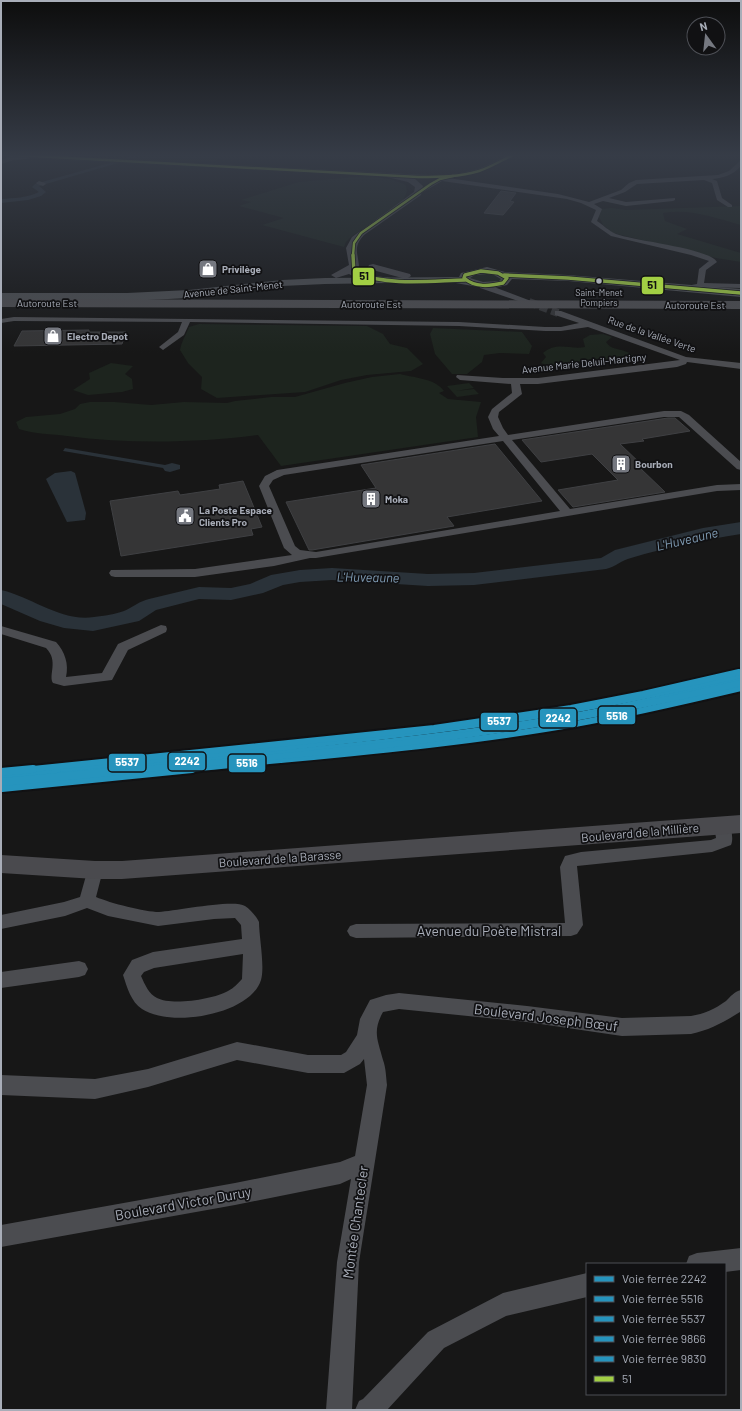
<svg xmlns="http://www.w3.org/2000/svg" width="742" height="1411" font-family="Barlow,sans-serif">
<rect width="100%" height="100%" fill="#171717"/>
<g fill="#1d241e">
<path d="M147,155H238L221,158L213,162H176L165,164L125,162Z"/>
<path d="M366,176L390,179L404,184L406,186L407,192L403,200L351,237L346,242L344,247L262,225L284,218L239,206L251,202L241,200L299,182Z"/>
<path d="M741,206V225C716,218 689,208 663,213L665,221L687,229L677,234L741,253V262L716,258L613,233L603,225L599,217L601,209L612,208L626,210Z"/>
<path d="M478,273L496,274L501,279L499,281L483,283L470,278Z"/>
<path d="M199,324L367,326L383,334L390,344L407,348L423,364L411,371L367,375L341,380L305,392L217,398L201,389L202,377L188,363L180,350C182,340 185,337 189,327Z"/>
<path d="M433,328L522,332L532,346L529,354L500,353L484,355L482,362L467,374H452L435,354L430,334Z"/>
<path d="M603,334L612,337L606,342C611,350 619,348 627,352C631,353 635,357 638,360L611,363L591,359L560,366H548L541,363L546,357L543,353C557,341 570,350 585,347L583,339L590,335Z"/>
<path d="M111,363L133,366L125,374L132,379L133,389L122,392L88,395L73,390L90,379L89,373Z"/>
<path d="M400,374C414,378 435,378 444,391L439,393L448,399L481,402L476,417L478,437L281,466L258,435C197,443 128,444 67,436C51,434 35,434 19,429L16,422L26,417L60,414L75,409L80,404L90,402H115L151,405L184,402L227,403L235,401L271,397H295L345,383L372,377Z"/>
<path d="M469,383L474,388L456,391L474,389L479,394L457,397L447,386Z"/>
</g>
<g fill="#2a3239">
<path d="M65,448L165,465L172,463L180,465V469L170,472L165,471L163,468L63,451Z"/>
<path d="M71,471L75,473L86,513L85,520L67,522L46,479L55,473Z"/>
</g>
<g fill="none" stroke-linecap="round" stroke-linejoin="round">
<g fill="#2a3239" fill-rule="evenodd">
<path d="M134,155H144L120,163L117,161Z"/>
<path d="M113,162L118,163L39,186L46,192L41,196L28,200L1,203V199C14,198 27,198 39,192L32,187L35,184Z"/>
</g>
<path fill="#2a3239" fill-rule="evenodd" d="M741,522V534C704,540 667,547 631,558C622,560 615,567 606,569L474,585L428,586L332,580L300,582L283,585L263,593L231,600L199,599L156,610L139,621L93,631L64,628L40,621L1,604V590C32,597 61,622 94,617C104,616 116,614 124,611C133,607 140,601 149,599L199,587L231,588L250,584L271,575L300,570L332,568L428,574L474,573L601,558L615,550L703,528Z"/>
</g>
<g fill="#353536" stroke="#3f4043">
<path d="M501,191L516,193L510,201L514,202L503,215L484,213Z"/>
<path d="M89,330V332H126L122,344L14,346L22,331Z"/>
<path d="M668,418H675L690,431L642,439L644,441L620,444L643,466L639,467L665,492L573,507L558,490L618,480L592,454L541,462L522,440Z"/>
<path d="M495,444L542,501L447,517L454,526L312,550H309L286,502L376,488L361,465Z"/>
<path d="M243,481L262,527L251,529L253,535L121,556L110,501L178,491L180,495L220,489L219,485Z"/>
</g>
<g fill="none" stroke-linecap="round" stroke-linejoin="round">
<path stroke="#343537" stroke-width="8" stroke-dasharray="8 4" stroke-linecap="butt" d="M529,302L558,313"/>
<g fill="#4b4c50" fill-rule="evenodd">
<path d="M34,155L37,157L36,158L14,160L1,164V160L13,156Z"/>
<path d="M508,155H516L478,173L448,178L558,194L589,202L621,190L629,183L636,180L718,175L729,171L741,160V166C733,175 724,178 712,179L717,181L722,198L732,205V207H728L717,200L712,183L704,180L637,184L625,192L609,198L626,202L675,198V200L673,201L626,206L603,201L594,204L602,209L597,221C603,225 609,231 616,234C634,241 709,248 717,262L706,270L704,283L741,284V288L700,287L686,290V286L697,284L699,269L709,261L691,255L611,236L591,222L596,210L581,203L567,199L442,181L418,195L416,194V192L438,178L387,177L384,175L387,173C415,174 446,178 474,170C486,167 497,160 508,155Z"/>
<path d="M39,181L45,183L46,184L43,186L37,184L36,183Z"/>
<path d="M480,284H486L531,301L527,303H524L480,288Z"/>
<path d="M555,311H561L686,357L741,363V369L687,362L686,364L677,367L538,384H520L522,394L499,412L498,417L503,428L508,435L664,411H681L689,415L741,462V470L737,469L679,417H664L512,440L570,509L717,485L741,484V490L717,491L316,558H310L274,566L195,577H115L111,576L109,573L111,570L195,569L292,555L284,548L259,486L265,476L277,470L499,436L493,429L488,417L492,409L512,393L511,384L460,380L456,377L457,375L503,378H538L680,360L588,327L561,331H545L459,326L190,322L184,335L163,350L159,347L178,332L182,322L14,321L1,323V319L14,317L459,322L545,327H561L579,323L555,315ZM503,441L560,511L316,552L300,550L295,546L269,486L273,480L284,475Z"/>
<path d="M161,625L166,626L167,629L166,632L128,650L112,680L64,686L53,683C48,675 59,661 46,648L1,634V626L56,642C65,652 69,664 66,677L102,673L118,644Z"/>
<path d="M722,819L728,821C731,828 734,838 731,845L712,852L577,866L583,925L577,934L571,936L356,938L350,936L347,931L350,926L356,924L565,923L560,867L565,856L581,852L711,840L716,838L714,825L716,821Z"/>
<path d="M95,863L101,865L103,870L96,897C110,903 145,912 159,912C176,911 233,899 245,906C250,909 256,916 259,922C259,937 265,966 261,980C250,1015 170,1028 142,1009C131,1002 127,987 123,975L132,960L153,952L242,939L241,925L235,918L214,919L158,926L108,916L87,908L65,916L1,929V915L64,902L80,897L89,865ZM243,954L242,979C238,983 234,988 228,991C214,999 172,1006 157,998C149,994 145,985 141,976L144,972L154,968Z"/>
<path d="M79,961L85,963L88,969L85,975L79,977L1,988V972Z"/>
<path d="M741,990V1011L740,1012C724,1022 710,1030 691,1034L622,1036L527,1022L399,1009L383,1012C372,1032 378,1040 383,1060C386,1068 386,1077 387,1085L359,1262L352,1410H326L337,1262L351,1179L340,1184L235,1205L1,1247V1225L235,1183L340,1162L355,1156L367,1085L364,1059L360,1064L344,1073H308L237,1060L148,1087L95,1099L1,1095V1075L95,1079L148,1069L237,1042L308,1055H341L346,1052L357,1035L360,1019L370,1000L386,995L399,993L527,1006L622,1018L691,1016C704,1014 715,1009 726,1001C731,996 734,992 741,990Z"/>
<path d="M741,1248V1270L725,1272V1264H686L689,1256L697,1253Z"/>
<path d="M587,1273V1297L506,1316L444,1348L387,1410H355L359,1401L363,1399L428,1332L503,1293Z"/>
</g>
<g fill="#4a4a4e" fill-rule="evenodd">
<path d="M8,155H46L387,173L414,178L423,186L421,195L364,235C351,249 360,255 359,272L367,275L391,278L392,280L391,282L387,283L361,280L349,274L336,278L331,275L349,265L346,248L352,237L414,192L415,187L408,182L387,177L12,157Z"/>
<path d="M373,264L410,274L411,276L406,279L369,269L368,267L369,265Z"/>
<path d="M741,815V833L122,879H95L1,873V855L95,861H122Z"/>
</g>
<path fill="#4d4f52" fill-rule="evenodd" d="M487,267L505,272L568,275L741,289V297L568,281L512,279L507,285L490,289L450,282L325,284L282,286L189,298L127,301H1V293H127L189,290L282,280L325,278L459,277L461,273ZM487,274L494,275L501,279L499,281L483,282L470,278L475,275Z"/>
<path fill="#4e4e51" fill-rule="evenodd" d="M1,299L741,301V309L1,307Z"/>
<defs>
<g id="bus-1-far1">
<path d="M16,155L418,177C438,177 460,177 479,171C491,167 502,160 513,155"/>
<path d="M353,256L354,243L361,233L431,184L440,179L453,176"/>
</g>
<g id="bus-1">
<path d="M353,255L354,273C390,286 428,281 465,280"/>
<path d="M481,271L498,273L507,278L503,283C490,286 475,288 464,278L465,275Z"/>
<path d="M504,275L568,278L741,293"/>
</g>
</defs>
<use href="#bus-1-far1" stroke="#111113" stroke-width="4"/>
<use href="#bus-1" stroke="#111113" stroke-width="5"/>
<use href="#bus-1-far1" stroke="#a2cf44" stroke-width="2.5"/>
<use href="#bus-1" stroke="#a2cf44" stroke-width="3.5"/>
<defs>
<path id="rail-1-far1" d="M102,770C259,754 417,743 573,716C629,706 685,693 741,680"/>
<path id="rail-1" d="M1,780L112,769"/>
<path id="rail-2-far1" d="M182,770C313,756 445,747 575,724C631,714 686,701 741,688"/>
<path id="rail-2" d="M2,788L192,769"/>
<path id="rail-3-far1" d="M46,770C208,755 369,741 530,717C601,706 671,691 741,675"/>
<path id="rail-3" d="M1,774L57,769"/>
<path id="rail-4-far1" d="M23,770L434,728L571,708L643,694L739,672"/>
<path id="rail-4" d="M1,772L33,769"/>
<path id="rail-5-far1" d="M134,770C267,758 400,746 532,725C602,714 672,699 741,683"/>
<path id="rail-5" d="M2,782L145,769"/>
</defs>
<use href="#rail-1-far1" stroke="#111113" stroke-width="10"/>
<use href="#rail-1" stroke="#111113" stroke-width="12"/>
<use href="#rail-2-far1" stroke="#111113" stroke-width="10"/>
<use href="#rail-2" stroke="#111113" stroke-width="12"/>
<use href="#rail-3-far1" stroke="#111113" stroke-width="10"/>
<use href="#rail-3" stroke="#111113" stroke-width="12"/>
<use href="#rail-4-far1" stroke="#111113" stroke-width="10"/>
<use href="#rail-4" stroke="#111113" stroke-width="12"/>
<use href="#rail-5-far1" stroke="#111113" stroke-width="10"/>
<use href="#rail-5" stroke="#111113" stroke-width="12"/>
<use href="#rail-1-far1" stroke="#2694bd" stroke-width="6"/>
<use href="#rail-1" stroke="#2694bd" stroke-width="8"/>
<use href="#rail-2-far1" stroke="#2694bd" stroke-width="6"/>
<use href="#rail-2" stroke="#2694bd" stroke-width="8"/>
<use href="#rail-3-far1" stroke="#2694bd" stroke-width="6"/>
<use href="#rail-3" stroke="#2694bd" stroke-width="8"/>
<use href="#rail-4-far1" stroke="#2694bd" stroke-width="6"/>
<use href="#rail-4" stroke="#2694bd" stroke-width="8"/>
<use href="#rail-5-far1" stroke="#2694bd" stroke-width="6"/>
<use href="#rail-5" stroke="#2694bd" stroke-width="8"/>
</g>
<linearGradient id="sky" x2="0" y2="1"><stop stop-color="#0d0d0d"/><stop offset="0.44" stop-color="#363c47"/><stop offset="1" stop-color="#363c47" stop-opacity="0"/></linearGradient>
<rect width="742" height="353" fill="url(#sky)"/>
<defs>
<symbol id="shop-square" viewBox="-11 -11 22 22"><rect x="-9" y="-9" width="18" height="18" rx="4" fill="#757880" stroke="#111113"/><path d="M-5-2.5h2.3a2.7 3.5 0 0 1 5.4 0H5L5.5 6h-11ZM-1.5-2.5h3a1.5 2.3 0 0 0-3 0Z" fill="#fff"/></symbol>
<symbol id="building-square" viewBox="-11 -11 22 22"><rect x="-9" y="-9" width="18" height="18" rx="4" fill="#757880" stroke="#111113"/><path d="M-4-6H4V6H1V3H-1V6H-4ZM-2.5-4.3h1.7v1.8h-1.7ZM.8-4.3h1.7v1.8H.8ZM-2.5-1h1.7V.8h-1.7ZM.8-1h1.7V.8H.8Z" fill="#fff"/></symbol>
<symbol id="civic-square" viewBox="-11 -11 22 22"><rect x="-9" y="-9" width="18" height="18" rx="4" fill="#757880" stroke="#111113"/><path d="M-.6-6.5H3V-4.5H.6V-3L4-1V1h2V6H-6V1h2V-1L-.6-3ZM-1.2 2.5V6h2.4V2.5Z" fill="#fff"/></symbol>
</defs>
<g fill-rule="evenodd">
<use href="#shop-square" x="197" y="258" width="22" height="22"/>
<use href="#shop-square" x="42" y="325" width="22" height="22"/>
<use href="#building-square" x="610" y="453" width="22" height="22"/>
<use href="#building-square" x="360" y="488" width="22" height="22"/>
<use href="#civic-square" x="174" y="505" width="22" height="22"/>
</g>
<circle fill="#a8adb8" stroke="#111113" stroke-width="1.5" cx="599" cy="281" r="3.5"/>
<g text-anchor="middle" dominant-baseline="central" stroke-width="3.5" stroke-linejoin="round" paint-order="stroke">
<g font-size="9" fill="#a8adb8" stroke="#111113">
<text x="599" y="292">Saint-Menet<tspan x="599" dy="10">Pompiers</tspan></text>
</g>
<g font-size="10" font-weight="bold" fill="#a8adb8" stroke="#111113" text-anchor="start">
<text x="222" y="269">Privilège</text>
<text x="67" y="336">Electro Depot</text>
<text x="635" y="464">Bourbon</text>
<text x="385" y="499">Moka</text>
<text x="199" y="510">La Poste Espace<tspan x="199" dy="12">Clients Pro</tspan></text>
</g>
<g font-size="10" fill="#a8adb8" stroke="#111113">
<text transform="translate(233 289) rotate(-6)">Avenue de Saint-Menet</text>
<text x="47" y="303">Autoroute Est</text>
<text x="371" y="304">Autoroute Est</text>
<text x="695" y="305">Autoroute Est</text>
<text transform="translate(652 334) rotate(19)">Rue de la Vallée Verte</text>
<text transform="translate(584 363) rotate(-6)">Avenue Marie Deluil-Martigny</text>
</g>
<g font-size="12" fill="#a8adb8" stroke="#111113">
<text transform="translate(640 832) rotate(-5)">Boulevard de la Millière</text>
<text transform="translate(280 858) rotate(-4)">Boulevard de la Barasse</text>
</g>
<g font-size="13" font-style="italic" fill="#7f9bb3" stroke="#111113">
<text transform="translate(687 539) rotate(-13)">L'Huveaune</text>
<text transform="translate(368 577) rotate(1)">L'Huveaune</text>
</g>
<g font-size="14" fill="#a8adb8" stroke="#111113">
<text x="489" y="930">Avenue du Poète Mistral</text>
<text transform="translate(546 1017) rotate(7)">Boulevard Joseph Bœuf</text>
<text transform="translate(183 1203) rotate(-10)">Boulevard Victor Duruy</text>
<text transform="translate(355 1222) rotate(-82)">Montée Chantecler</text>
</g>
</g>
<g stroke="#111113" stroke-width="1.5">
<rect x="352" y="267" width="23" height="19" rx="4" fill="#a2cf44"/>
<rect x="641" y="276" width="23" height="19" rx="4" fill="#a2cf44"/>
<rect x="598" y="706" width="38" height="19" rx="4" fill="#2694bd"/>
<rect x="539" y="708" width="38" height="20" rx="4" fill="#2694bd"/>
<rect x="480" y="712" width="38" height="19" rx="4" fill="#2694bd"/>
<rect x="168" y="752" width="38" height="19" rx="4" fill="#2694bd"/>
<rect x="108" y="753" width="38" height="19" rx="4" fill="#2694bd"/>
<rect x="228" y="754" width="38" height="19" rx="4" fill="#2694bd"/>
</g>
<g font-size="11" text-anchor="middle" font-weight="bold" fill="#fff">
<text x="617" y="720">5516</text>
<text x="558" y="722">2242</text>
<text x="499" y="725">5537</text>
<text x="187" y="765">2242</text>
<text x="127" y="766">5537</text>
<text x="247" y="767">5516</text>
</g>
<g font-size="11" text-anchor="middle" font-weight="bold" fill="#111">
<text x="364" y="280">51</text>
<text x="652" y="289">51</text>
</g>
<rect width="742" height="1411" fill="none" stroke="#a8adb8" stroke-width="4"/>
<rect x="586" y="1263" width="140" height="132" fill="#111113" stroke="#4d4f55"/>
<rect x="594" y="1276" width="20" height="6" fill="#2694bd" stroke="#4d4f55"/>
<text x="622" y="1283" font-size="12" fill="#a8adb8">Voie ferrée 2242</text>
<rect x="594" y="1296" width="20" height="6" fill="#2694bd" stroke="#4d4f55"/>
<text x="622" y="1303" font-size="12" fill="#a8adb8">Voie ferrée 5516</text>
<rect x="594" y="1316" width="20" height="6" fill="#2694bd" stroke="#4d4f55"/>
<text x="622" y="1323" font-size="12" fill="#a8adb8">Voie ferrée 5537</text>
<rect x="594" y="1336" width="20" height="6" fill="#2694bd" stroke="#4d4f55"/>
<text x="622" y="1343" font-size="12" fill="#a8adb8">Voie ferrée 9866</text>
<rect x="594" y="1356" width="20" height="6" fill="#2694bd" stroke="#4d4f55"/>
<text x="622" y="1363" font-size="12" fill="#a8adb8">Voie ferrée 9830</text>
<rect x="594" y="1376" width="20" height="6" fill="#a2cf44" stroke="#4d4f55"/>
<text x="622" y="1383" font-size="12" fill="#a8adb8">51</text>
<g transform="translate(706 36) rotate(345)"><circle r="19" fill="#111113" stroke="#4d4f55"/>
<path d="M0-3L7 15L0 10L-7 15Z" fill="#757880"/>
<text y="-6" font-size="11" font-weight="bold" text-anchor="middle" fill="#a8adb8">N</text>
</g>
</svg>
